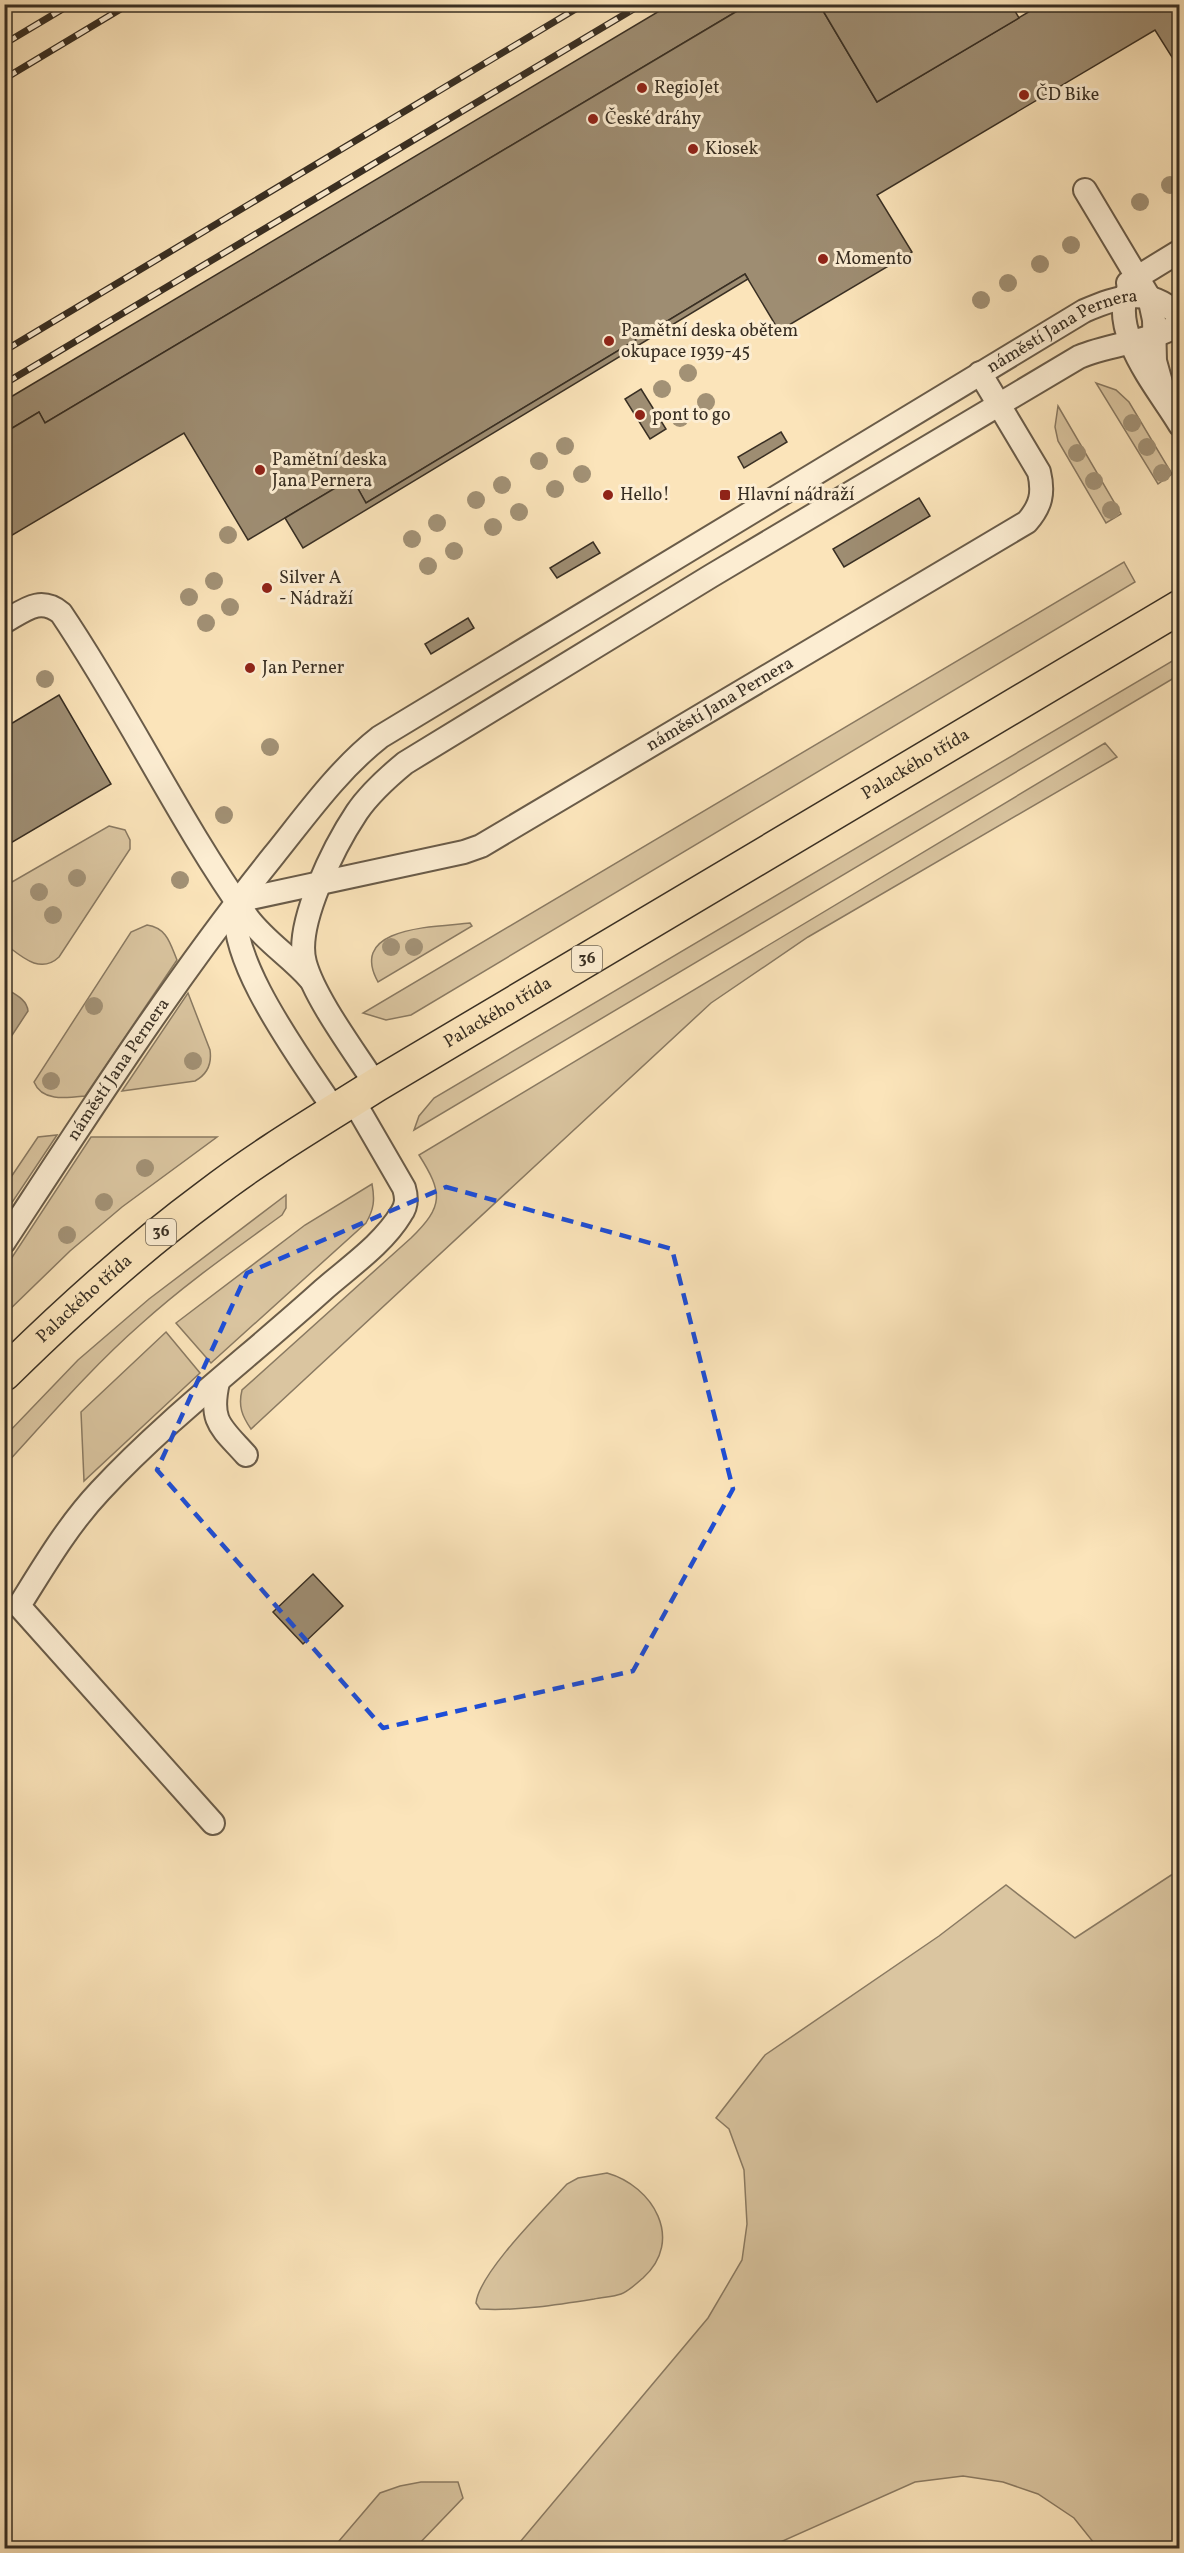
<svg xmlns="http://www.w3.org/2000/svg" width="1184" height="2553" font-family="Vollkorn,serif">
<rect width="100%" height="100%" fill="#fbe4ba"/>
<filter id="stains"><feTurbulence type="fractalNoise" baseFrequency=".00333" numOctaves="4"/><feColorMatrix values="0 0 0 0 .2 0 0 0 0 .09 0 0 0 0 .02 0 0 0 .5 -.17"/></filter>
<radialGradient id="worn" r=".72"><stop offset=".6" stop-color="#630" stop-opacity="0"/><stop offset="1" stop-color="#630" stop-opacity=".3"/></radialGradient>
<g fill="#dac5a0" stroke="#8a7a62" stroke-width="1.5">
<path d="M1096,383L1116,390L1129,402L1172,474L1158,484Z"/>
<path d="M1058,406L1121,514L1106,523L1058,441L1055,427Z"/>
<path d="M1124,562L1135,582L411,1015L386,1020L363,1013Z"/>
<path d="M1179,657V675L414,1130L419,1116L434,1098Z"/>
<path d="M1105,743L1117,757L808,937L711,1003L251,1429C242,1416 238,1406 242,1390L411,1238C444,1206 443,1193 419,1155Z"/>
<path d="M109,826L125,830L130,840V849L59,957C40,975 21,956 5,944V886Z"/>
<path d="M470,923L472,926L378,982C347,926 436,927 470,923Z"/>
<path d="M147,925C167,928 170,943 177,960L85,1096C67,1098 42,1102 34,1082L131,932Z"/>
<path d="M188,993L210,1050C212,1064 208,1074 195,1081L122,1091Z"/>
<path d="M57,1135L5,1213V1186L38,1137Z"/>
<path d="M91,1137H217L122,1207L70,1251L5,1314V1268Z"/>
<path d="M372,1184C375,1200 374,1209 366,1223L211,1363L176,1323L305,1225Z"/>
<path d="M286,1195V1208L282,1215C234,1250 185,1284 141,1324C92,1367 49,1417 5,1465V1436L78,1360L149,1299Z"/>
<path d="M166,1332L200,1373L84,1481L81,1412Z"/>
<path d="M1179,1870V2548H1098L1074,2518L1038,2494L1003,2482L963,2476L915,2482L767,2548H515L708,2318L742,2260L747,2224L744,2170L729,2129L716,2118L765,2055L939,1936L1006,1885L1075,1938Z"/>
<path d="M607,2173C653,2186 685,2240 643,2278C637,2283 629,2291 621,2294C613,2297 602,2297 594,2299C557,2305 518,2311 480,2309L476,2303C479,2273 545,2208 567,2184L578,2178Z"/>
<path d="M421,2482H458L463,2498L415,2548H333L380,2493L400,2486Z"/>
</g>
<path fill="#b9a687" stroke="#86765f" stroke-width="1.5" d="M5,988C14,994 27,999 28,1011L5,1046Z"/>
<g fill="#9e8d72" stroke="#392f23" stroke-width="1.5">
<path d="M671,4H749L45,423L39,412L4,433V401Z"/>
<path d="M749,4H819L877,102L1042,4H1180V70L1155,30L877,195L912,252L779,331L745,274L366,503L352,478L248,540L184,433L4,540V433L39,412L45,423Z"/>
<path d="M819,4H1011L1019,18L877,102Z"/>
<path d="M745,274L748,279L303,548L285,518L352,478L366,503Z"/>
<path d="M641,389L666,429L650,439L625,399Z"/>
<path d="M781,432L787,442L744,468L738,457Z"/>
<path d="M919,498L930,516L844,567L833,549Z"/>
<path d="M593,542L600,553L557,578L550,568Z"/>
<path d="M468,618L474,628L431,654L425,644Z"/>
<path d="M59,695L111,784L4,847V728Z"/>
<path d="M313,1574L343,1606L303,1644L273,1612Z"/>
</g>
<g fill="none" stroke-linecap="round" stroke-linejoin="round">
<defs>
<g id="service">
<path d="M1085,190L1149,297L1154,320L1155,361L1167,404"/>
<path d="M1128,283L1180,251"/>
<path d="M1130,286C1106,329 1158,388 1180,425"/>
<path d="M4,622C25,610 40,596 61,613C128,712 179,821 248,918C266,942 291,957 310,979"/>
<path id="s1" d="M237,901L464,852L481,846L1027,522C1041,506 1044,493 1039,472L980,373"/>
<path d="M237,901C223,957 304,1063 335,1111"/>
<path d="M376,1085C355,1052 315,999 305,963C294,925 335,845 357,812C370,793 388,777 405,763L711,576L1079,357C1112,343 1149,343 1180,324"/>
<path id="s2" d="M4,1242C90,1111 175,978 274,855C307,814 338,770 380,737L1084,311C1119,296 1150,285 1180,317"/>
<path d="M218,1382C209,1422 221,1427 246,1455"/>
<path d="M213,1823L19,1606C44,1566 68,1525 100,1491C168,1418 249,1357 323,1290C349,1267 383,1244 401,1214C407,1206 407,1198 404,1188L353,1100"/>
</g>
<g id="primary">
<path id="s3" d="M4,1374C69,1310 135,1250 208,1196C261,1155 319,1121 376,1085L1180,607"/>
</g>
</defs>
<use href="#service" stroke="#6a5c49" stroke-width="26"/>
<use href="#primary" stroke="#392f23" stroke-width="36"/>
<use href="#service" stroke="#fcedd2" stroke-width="22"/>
<use href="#primary" stroke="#fbe4ba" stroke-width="33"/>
<defs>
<g id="rail">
<path d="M4,44L71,4"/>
<path d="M4,79L129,4"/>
<path d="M4,351L584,4"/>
<path d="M4,384L642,4"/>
</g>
</defs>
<use href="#rail" stroke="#392f23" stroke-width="7"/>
<use href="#rail" stroke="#fcedd2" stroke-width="4.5" stroke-dasharray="14" stroke-linecap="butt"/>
</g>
<g fill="#a29175">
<circle cx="1170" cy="185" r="9"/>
<circle cx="1140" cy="202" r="9"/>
<circle cx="1071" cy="245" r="9"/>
<circle cx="1040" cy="264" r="9"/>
<circle cx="1008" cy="283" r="9"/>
<circle cx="981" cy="300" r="9"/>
<circle cx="688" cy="373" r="9"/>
<circle cx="662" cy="389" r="9"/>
<circle cx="706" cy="402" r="9"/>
<circle cx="680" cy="418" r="9"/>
<circle cx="1132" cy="423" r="9"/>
<circle cx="565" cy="446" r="9"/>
<circle cx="1147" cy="447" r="9"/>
<circle cx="1077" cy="453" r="9"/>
<circle cx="539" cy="461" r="9"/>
<circle cx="1162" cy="473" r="9"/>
<circle cx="582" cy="474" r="9"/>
<circle cx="1094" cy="481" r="9"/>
<circle cx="502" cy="485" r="9"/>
<circle cx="555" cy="489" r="9"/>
<circle cx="476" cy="500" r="9"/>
<circle cx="1111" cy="510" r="9"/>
<circle cx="519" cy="512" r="9"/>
<circle cx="437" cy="523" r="9"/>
<circle cx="493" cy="527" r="9"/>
<circle cx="228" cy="535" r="9"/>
<circle cx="412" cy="539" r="9"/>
<circle cx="454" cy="551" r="9"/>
<circle cx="428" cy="566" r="9"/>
<circle cx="214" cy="581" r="9"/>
<circle cx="189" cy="597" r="9"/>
<circle cx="230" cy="607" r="9"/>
<circle cx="206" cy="623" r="9"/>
<circle cx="45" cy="679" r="9"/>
<circle cx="270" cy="747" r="9"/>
<circle cx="224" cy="815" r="9"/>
<circle cx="77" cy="878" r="9"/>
<circle cx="180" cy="880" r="9"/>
<circle cx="39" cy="892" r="9"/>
<circle cx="53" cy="915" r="9"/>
<circle cx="391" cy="947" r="9"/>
<circle cx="414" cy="947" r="9"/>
<circle cx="94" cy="1006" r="9"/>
<circle cx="193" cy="1061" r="9"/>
<circle cx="51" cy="1081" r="9"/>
<circle cx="145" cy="1168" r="9"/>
<circle cx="104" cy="1202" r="9"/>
<circle cx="67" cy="1235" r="9"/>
</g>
<path fill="none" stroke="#1d4ed8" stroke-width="4.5" stroke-dasharray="12 8" stroke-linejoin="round" d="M446,1187L672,1249L733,1489L633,1671L383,1728L157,1470L247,1273Z"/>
<g fill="#8f2418" stroke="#fcedd2" stroke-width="2">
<circle cx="642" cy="88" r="6"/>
<circle cx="1024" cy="95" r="6"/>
<circle cx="593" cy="119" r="6"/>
<circle cx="693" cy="149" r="6"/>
<circle cx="823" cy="259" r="6"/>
<circle cx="609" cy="341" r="6"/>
<circle cx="640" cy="415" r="6"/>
<circle cx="260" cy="470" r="6"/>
<circle cx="608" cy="495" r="6"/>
<rect x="719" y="489" width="12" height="12" rx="3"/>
<circle cx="267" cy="588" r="6"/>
<circle cx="250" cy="668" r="6"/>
</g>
<g text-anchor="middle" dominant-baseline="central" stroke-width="6" stroke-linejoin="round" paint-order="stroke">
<g fill="#fcedd2" stroke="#746858" stroke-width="1.5">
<rect x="572" y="946" width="30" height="26" rx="4.5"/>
<rect x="146" y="1219" width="30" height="26" rx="4.5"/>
</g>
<g font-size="16" font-weight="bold" fill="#392f23">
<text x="587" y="959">36</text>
<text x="161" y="1232">36</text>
</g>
<g font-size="18" fill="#392f23" stroke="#fcedd2" text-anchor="start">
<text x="654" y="88">RegioJet</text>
<text x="1036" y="95">ČD Bike</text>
<text x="605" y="119">České dráhy</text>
<text x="705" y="149">Kiosek</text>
<text x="835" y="259">Momento</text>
<text x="621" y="331">Pamětní deska obětem<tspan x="621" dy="21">okupace 1939-45</tspan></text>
<text x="652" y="415">pont to go</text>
<text x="272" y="460">Pamětní deska<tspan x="272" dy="21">Jana Pernera</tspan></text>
<text x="620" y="495">Hello!</text>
<text x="737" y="495">Hlavní nádraží</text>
<text x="279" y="578">Silver A<tspan x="279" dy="21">- Nádraží</tspan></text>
<text x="262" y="668">Jan Perner</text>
</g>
<g font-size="18" fill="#392f23" stroke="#fcedd2">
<text stroke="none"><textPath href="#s2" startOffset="1426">náměstí Jana Pernera</textPath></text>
<text stroke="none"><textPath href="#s1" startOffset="528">náměstí Jana Pernera</textPath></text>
<text stroke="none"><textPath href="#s3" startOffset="1100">Palackého třída</textPath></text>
<text stroke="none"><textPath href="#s3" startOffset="614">Palackého třída</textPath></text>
<text stroke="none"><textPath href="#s2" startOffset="207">náměstí Jana Pernera</textPath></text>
<text stroke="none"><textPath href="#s3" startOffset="110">Palackého třída</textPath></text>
</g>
</g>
<rect width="1184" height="2553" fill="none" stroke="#fbe4ba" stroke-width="24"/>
<rect x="6" y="6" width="1172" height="2541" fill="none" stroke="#392f23" stroke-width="3"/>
<rect x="12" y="12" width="1160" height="2529" fill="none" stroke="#392f23" stroke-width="1.5"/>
<rect width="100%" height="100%" filter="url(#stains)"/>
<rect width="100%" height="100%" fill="url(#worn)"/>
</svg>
